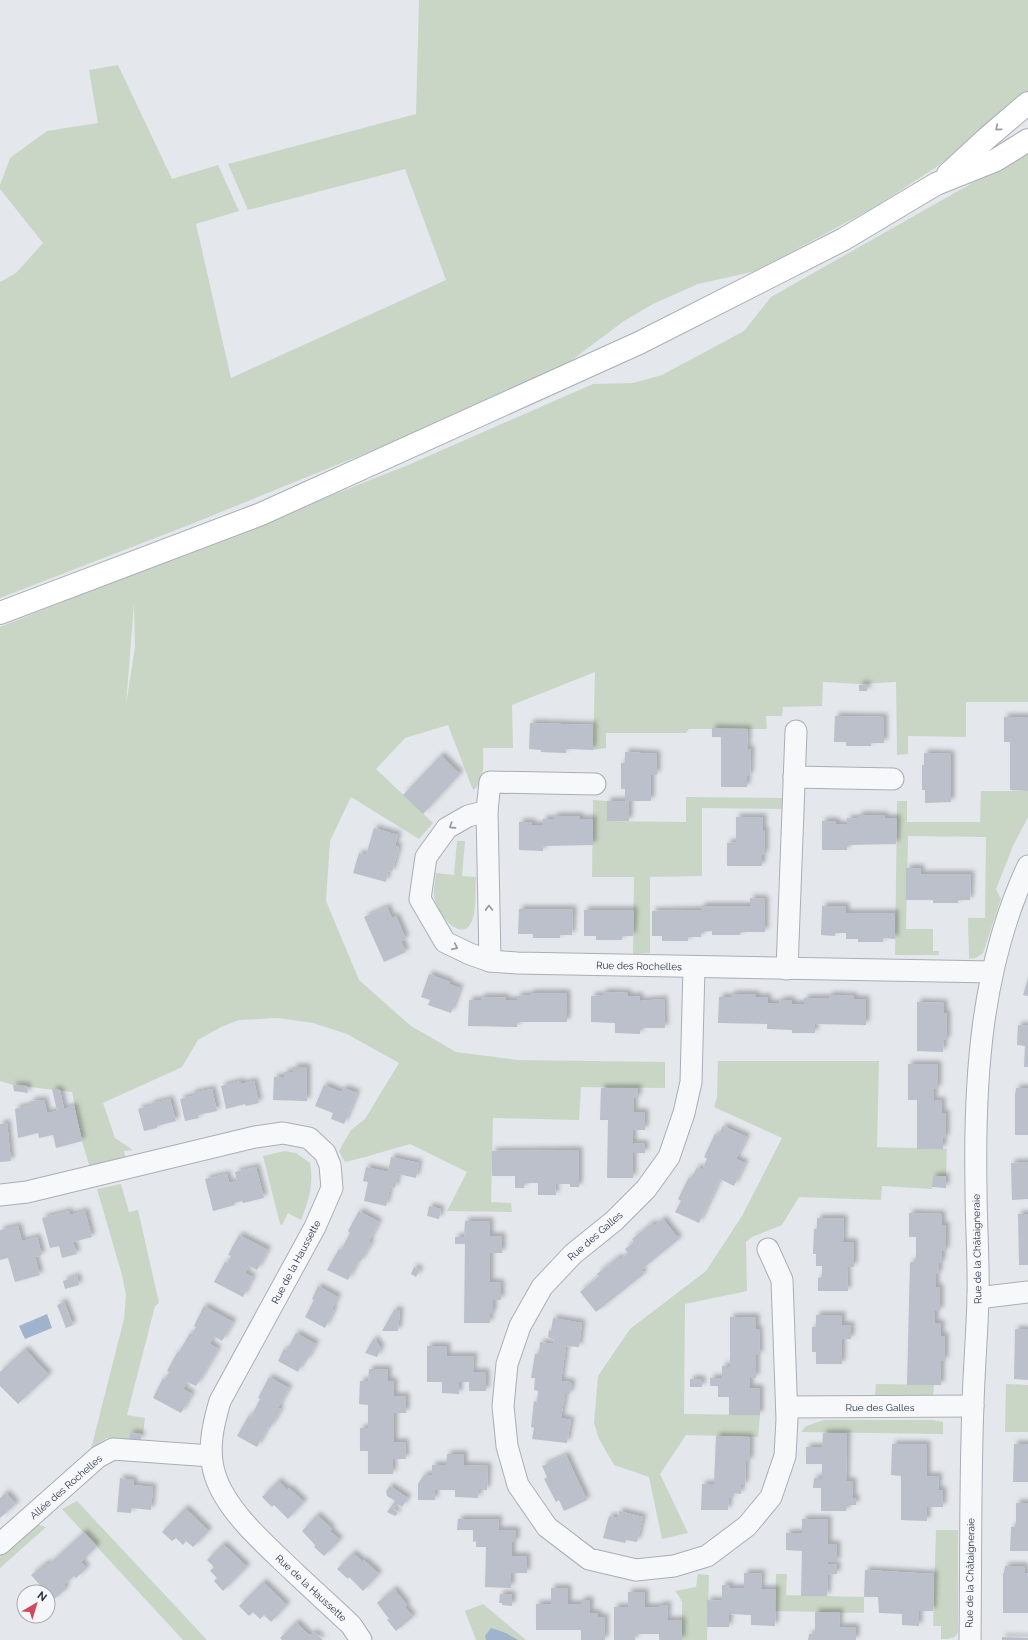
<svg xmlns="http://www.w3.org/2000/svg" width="1028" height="1640" font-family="Raleway,sans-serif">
<defs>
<filter id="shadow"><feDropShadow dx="3.5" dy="-3.5" stdDeviation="2" flood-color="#0004"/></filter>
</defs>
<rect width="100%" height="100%" fill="#e4e7ec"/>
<g fill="#c9d6c5" fill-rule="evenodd">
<path d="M419,0H1028V92L1002,110L969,143L935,168L873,208L756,271L698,284L653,304L624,321L568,363L455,417L189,525L0,598V282L16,273L43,243L0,189V185L10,158L47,131L98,123L89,70L118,65L172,179L218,165L239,211L196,224L231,378L446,280L405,169L248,210L228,164L416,114Z"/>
<path d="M1028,149V702H966V737L908,736V754L897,755L896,682L859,684L823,682L822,706L783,707L782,716H766L767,729H689L686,733H606V748L593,750L595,672L512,705L513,748H483C483,761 486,783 473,790L448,725L405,738L376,769L433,823L419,839L351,797L330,841L326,901L359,980L411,1026L456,1052L517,1060L665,1062V1088L581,1087L579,1120L493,1118L491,1202L511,1203L512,1212L447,1211L467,1172L410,1144L365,1157L345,1162L339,1151L351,1130L365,1119L399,1063L347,1034L313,1023L278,1018L239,1020L221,1027L198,1040L182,1067L103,1103L115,1138L133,1150L124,1151L126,1160L90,1168L82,1141L72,1092L13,1085L0,1081V627L408,465L593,384L633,383L662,375L744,331L771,297L981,178ZM134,603L135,647L126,705Z"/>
<path d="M981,791H1028V817L1013,846L996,889L1001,899L983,953L976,958L969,959L968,918H985L986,837L908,836L906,929H933V951H939V953L938,955H895L897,801H907V822H980Z"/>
<path d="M686,797L782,798V809L702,808V876L650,877V953L633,954L634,877H592L593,800L607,801V821L686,822Z"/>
<path d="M457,841H465L462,876L476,877C475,890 477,912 471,923C460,943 438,913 435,901C433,892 435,883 436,873L454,875Z"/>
<path d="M718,1061H879L877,1147L947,1149L946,1176H933L932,1189L882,1186L881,1200L799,1197L782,1225L752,1237L746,1242L747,1291L685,1304L684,1414L760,1415L758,1437L686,1435L660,1474L688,1533L662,1539L649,1477L614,1465L599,1439L594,1423L598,1376L630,1329L706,1271L742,1216L782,1138L714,1107L717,1097Z"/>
<path d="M285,1151L296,1153L310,1163C314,1185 309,1199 301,1220L288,1213L282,1225L280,1224L263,1156Z"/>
<path d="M121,1184L129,1212L138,1210L159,1303L155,1306L127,1415L145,1418L143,1434L130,1433L129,1441L107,1438L91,1449L124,1319L126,1295L122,1275L97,1189Z"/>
<path d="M876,1384L934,1385L933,1397H875Z"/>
<path d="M1006,1384L1028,1385V1432H1005Z"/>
<path d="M824,1420H933L943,1422V1434L801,1432L806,1426Z"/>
<path d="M77,1501L207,1640H183L62,1509Z"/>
<path d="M35,1524L46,1527L0,1568V1554Z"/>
<path d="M936,1530H958V1632L955,1637L947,1639H941V1626H933Z"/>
<path d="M698,1574L709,1575L707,1640H682V1602L679,1596L675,1591L696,1587Z"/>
<path d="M776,1574H787L786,1595L864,1597V1613L775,1611Z"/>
<path d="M483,1604L526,1640H476L465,1611Z"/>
</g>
<g fill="#9fb4cc">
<path d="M47,1314L52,1328L25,1339L19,1326Z"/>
<path d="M491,1628L506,1633L518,1640H486L485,1636Z"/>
</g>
<g fill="#bbc0ca" filter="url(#shadow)">
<path d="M867,684V691H859V685Z"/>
<path d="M835,716L884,717V743H871V746H846V742H834Z"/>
<path d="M1004,717H1028V791L1010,790V742H1004Z"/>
<path d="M530,723L593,725V750L566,749V753L541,752V750L529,749Z"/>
<path d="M712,728L748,729L747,749H751L750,776H747V787H721V737H712Z"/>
<path d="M625,752L657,754V775H651V801H629V821H607V801H625V789H621V763H625Z"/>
<path d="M924,753L951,754V802L925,803V790H922V765H924Z"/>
<path d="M441,755L460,774L423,814L403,795Z"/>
<path d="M858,815H884L885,818H897L896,844L847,845V850H822V821H836V824L847,825V818L858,819Z"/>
<path d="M554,816H580V819H593V845L543,846V851L519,850V822H532V825H543V819H554Z"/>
<path d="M736,817H763V830H765V855H762V866H727V843L736,842Z"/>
<path d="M374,828L398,835L395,846L399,847L392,872L388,871L386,882L353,873L359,853L366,855Z"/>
<path d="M906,868H921V874H971L970,900H958V903H933V900H906Z"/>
<path d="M750,898L765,899V932H741L740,935H712V931L701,932V937H688V941H662V936H652V911L701,910V906H750Z"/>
<path d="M822,906H846V913H895V939L883,938V942H858V939H846V933H835V936L821,935Z"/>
<path d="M387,907L392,918L396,916L406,939L401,941L406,952L384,962L364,917Z"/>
<path d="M519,909H573L572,935H560V938H533V934H518Z"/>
<path d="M584,910H634L633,936H622V940H596V936H584Z"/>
<path d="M429,974L450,982L449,984L460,988L451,1013L428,1005L430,1000L421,997Z"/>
<path d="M1028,978V996L1023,995Z"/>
<path d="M603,992L628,993V996H640V1001L664,999L665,1028H640V1034L615,1033V1023L591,1022V996L603,995Z"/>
<path d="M530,993H567V1022H517V1027L468,1026L469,1000H481V997H506L505,1000H517V996L530,995Z"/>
<path d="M731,994H756V997H768V1003H779L780,1000H792V1004H804V998H829V995L854,996V999H866V1025L815,1024V1033H792V1030L767,1029V1024L718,1023L719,997H731Z"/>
<path d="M917,1002L944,1003V1013H947V1040H944L943,1052L917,1051Z"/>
<path d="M1018,1025L1028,1026V1067H1024L1025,1046L1017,1045Z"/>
<path d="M908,1064H938V1089H934V1101L942,1100V1113H946V1138H943V1149H917V1100H908Z"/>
<path d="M293,1067H307V1101L273,1100L274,1077H284V1072H293Z"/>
<path d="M241,1081V1084L254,1081L259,1103L246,1106L245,1104L226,1109L221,1086Z"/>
<path d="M13,1085L27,1086L28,1093L14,1091Z"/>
<path d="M324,1085L341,1092L344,1088L357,1093L344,1124L331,1119L333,1113L315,1106Z"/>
<path d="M601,1088H638V1098H634V1112H645V1130H633V1143L645,1144V1153H633V1178H607L608,1120H600Z"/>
<path d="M1016,1088H1028V1135H1015V1095Z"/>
<path d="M52,1089L60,1090L64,1109L74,1106L82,1141L56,1148L53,1135L39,1138L38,1133L18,1138L15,1109L31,1105L30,1101L44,1100L47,1113L57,1111Z"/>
<path d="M212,1089L217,1111L198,1115L199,1118L185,1121L180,1099L192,1096V1093Z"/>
<path d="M170,1099L176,1121L157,1126V1128L144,1131L138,1109L151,1106L150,1104Z"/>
<path d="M7,1123L11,1161L0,1162V1124Z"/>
<path d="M723,1126L747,1137L736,1159L745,1163L734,1186L720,1179L699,1223L675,1212L681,1201L678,1199L689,1177L691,1179L697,1167L702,1170L707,1159L704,1157L715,1134L718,1136Z"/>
<path d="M579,1150V1187H570V1184H555L556,1195H538V1183H524V1188H515V1176H492V1151Z"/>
<path d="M391,1157L419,1163L416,1178L398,1174L395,1188L390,1187L386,1206L364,1201L368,1182L363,1181L366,1167L388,1172Z"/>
<path d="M1028,1162V1199L1012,1200L1011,1163Z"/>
<path d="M256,1167L264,1198L243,1203L242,1201L234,1203L235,1205L213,1211L205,1179L227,1174L229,1183L237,1181L235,1172Z"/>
<path d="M933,1176H946V1188L932,1187Z"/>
<path d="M429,1206L441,1209L439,1219L427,1216Z"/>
<path d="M69,1211L70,1215L85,1211L92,1237L73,1242L77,1254L62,1258L59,1246L50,1248L42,1218Z"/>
<path d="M359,1211L379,1222L369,1241L371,1243L366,1252L360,1262L358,1261L348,1280L327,1270L339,1249L341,1250L350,1233L348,1231Z"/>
<path d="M909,1213L942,1214V1225H946V1251H942V1263H939V1274H936V1287H940V1311H935V1323H941V1336H945V1361H941V1385H907L910,1262H916V1237H909Z"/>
<path d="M1018,1214H1028V1265H1019Z"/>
<path d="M817,1218H844L843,1242H854V1267H847L848,1291H818V1278L822,1277V1266H816V1254H813L814,1229H817Z"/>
<path d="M663,1219L679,1239L641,1270L644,1274L596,1312L580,1292L599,1276L597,1274L618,1257L620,1260L628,1253L625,1249L634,1242L632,1239L652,1223L654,1226Z"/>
<path d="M465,1221H490V1236H502V1253H490V1282L501,1283V1300H493V1314H490V1323H464L465,1244H455V1237H464Z"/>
<path d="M18,1226L22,1241L37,1237L42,1255L35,1257L40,1275L15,1282L8,1258L0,1260V1230Z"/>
<path d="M239,1235L268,1250L257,1270L249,1266L245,1273L253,1277L243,1297L214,1282L225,1262L227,1263L231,1256L228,1255Z"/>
<path d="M414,1267L420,1270L416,1277L411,1274Z"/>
<path d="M77,1276L79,1285L65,1289L63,1281Z"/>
<path d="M318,1286L338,1297L332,1309L334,1310L325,1328L305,1317L314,1300L312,1299Z"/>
<path d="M64,1302L73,1325L66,1328L57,1305Z"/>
<path d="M204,1306L233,1322L222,1341L214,1336L210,1344L218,1349L196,1386L187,1382L183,1389L192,1394L181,1413L153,1398L163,1378L165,1380L169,1372L167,1371L178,1351L179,1352L190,1333L192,1334L196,1327L194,1326Z"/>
<path d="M394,1310H400L398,1331H382Z"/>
<path d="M816,1315H842V1325H851V1339H842V1364H816V1352H812V1327H816Z"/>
<path d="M730,1317H756V1329H759L760,1355H756V1378H750V1388H760V1415H729V1397H718V1386H710V1378H722V1366H730Z"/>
<path d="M553,1318L582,1323L579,1347L566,1346L561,1381L570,1382L572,1384L570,1393L568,1395H565L561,1418L571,1420L567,1443L532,1439L534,1428L531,1427L534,1401L537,1402L538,1391L534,1390L535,1378H531L535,1354H539L540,1342L553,1344L554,1340L548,1337L549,1330L551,1331Z"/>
<path d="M1015,1329L1028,1330V1380L1014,1379Z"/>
<path d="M296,1333L316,1344L306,1362L304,1360L298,1372L278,1361L284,1349L287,1350Z"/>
<path d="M374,1338L381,1348L377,1357L365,1353Z"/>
<path d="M427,1346H447V1356H474L473,1372H486V1391H469V1382H459V1394L442,1393V1382H427Z"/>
<path d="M25,1349L49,1375L18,1404L0,1386V1372Z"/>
<path d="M369,1369H388V1381H394V1396H406V1413H394V1442H405L406,1459H393V1474H368V1451H360V1428H368V1405L359,1404L360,1381H368Z"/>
<path d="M269,1377L289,1388L278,1408L281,1409L270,1428L268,1427L257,1447L237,1436L249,1415L251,1417L260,1399L258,1398Z"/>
<rect x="690" y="1379" width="12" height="8"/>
<path d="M130,1433L141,1434V1440L129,1439Z"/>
<path d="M823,1433H847L846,1481H853V1498H856V1505H847L846,1511H821V1488H813L814,1478H822V1464H806V1447H822Z"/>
<path d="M716,1436L750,1437V1461H746L745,1485H741V1494L732,1493V1498H729L728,1510H701L702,1484H714Z"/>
<path d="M892,1444H927V1476H939L938,1490H943V1507H927V1521L901,1520V1476L891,1475Z"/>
<path d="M1014,1444H1028V1482H1013Z"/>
<path d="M447,1454H464V1465L488,1466L487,1490H479L478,1498L455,1497V1490H435V1500H418V1484L424,1475H432V1465H446Z"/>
<path d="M566,1455L587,1500L564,1511L559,1500L556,1502L544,1479L547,1477L542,1466Z"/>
<path d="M120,1478L134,1480L133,1485L153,1487L151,1510L131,1508V1513L117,1512Z"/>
<path d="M278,1481L288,1490L289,1488L304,1502L288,1519L274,1505L272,1507L262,1497Z"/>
<path d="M390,1486L408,1498L402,1507L398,1504L393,1509L398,1513L395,1516L387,1512L395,1501L387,1496L386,1491Z"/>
<path d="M6,1493L16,1504L0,1518V1498Z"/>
<path d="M1016,1503H1028V1551H1010L1011,1527H1016Z"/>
<path d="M185,1508L209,1531L193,1547L186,1541L183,1545L176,1538L172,1541L162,1532Z"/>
<path d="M619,1511L643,1517L637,1542L626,1540L625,1543L603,1538L609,1516L618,1518Z"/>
<path d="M317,1515L332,1529L330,1531L340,1540L324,1556L314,1547L315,1545L302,1531Z"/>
<path d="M458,1519H499L498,1530H516V1542H512V1556H527V1573H511V1588L485,1587L486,1547H476V1541L473,1542V1530H457Z"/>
<path d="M802,1519H828V1544H837V1562H828L827,1564L837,1565V1574L828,1575L827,1596H801L802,1551L786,1550V1533H802Z"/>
<path d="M84,1532L97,1546L81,1562L87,1568L76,1578L74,1576L65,1584V1590L53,1600L48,1594V1592H46L31,1575L46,1563L48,1565Z"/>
<path d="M223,1544L247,1567L223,1591L214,1581L217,1578L210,1571L214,1567L207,1560Z"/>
<path d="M353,1553L363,1562L364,1560L379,1574L363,1591L349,1577L348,1579L337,1569Z"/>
<path d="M1005,1566H1025L1024,1573L1028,1574V1613H1003V1573H1004Z"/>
<path d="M865,1570L934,1574L933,1611H919V1626L902,1625V1614L879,1613L878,1597H864Z"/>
<path d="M744,1573H762L761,1589H776L775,1626L751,1625V1615L729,1614V1627H707V1600L722,1601V1585H730V1588H744Z"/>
<path d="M263,1582L287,1605L271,1622L264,1615L260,1619L253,1612L249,1616L239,1606Z"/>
<path d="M551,1588H568V1604H581V1600H590V1613H598V1617H605V1640H581V1630H536V1604H551Z"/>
<path d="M394,1589L407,1605L405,1607L413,1617L396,1631L387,1620L389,1619L377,1603Z"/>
<path d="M628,1592H645V1607H659V1605H668L667,1620H682V1640H659V1634H635V1640H614V1607H628Z"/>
<path d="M500,1594H512V1606L502,1605V1603H499Z"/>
<path d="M815,1612H840L839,1627H856V1640H808L809,1634H815Z"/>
<path d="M296,1622L310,1636L314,1632L323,1640H282L280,1638Z"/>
<path d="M1002,1637L1028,1638V1640H1002Z"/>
</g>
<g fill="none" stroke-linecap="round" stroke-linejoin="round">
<defs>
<g id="minor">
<path d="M794,777L893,779"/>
<path d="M487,811L468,816L447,828L426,857L420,899L445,942L470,954L490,961L517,963L992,972"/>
<path d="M490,961L487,811L490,782L595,784"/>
<path d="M694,968L691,1082L684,1113L669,1157L646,1189L614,1221L573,1254L542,1287L520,1326L507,1364L503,1406L507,1446L518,1485L547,1527L589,1559L636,1570L674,1566L707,1556L747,1526L771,1497L785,1456L787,1419L782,1280L768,1249"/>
<path d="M787,969L796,731"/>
<path d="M0,1195L27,1192L255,1137L283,1133L309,1138L325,1153L330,1165L332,1188L315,1227L220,1401C213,1425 207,1450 215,1475C226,1511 266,1545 293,1571C312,1589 332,1607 351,1625L361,1640"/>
<path d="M978,1298L1028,1292"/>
<path d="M787,1407L973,1406"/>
<path d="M0,1544L98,1457L113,1449L211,1456"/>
<path d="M970,1640C971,1561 970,1483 973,1404C974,1369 977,1334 978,1298C979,1262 976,1225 976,1188C974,1079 981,966 1028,866"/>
</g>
<g id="secondary">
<path d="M948,174L987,138L1028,103"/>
<path d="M0,613L261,514L639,343L844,239L936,184L996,160L1028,140"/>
</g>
</defs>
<use href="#minor" stroke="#a9aeb7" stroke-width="23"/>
<use href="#secondary" stroke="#a9aeb7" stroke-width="24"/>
<use href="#minor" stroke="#f7f8fa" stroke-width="21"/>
<use href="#secondary" stroke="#fff" stroke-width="22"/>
</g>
<defs><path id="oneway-chevron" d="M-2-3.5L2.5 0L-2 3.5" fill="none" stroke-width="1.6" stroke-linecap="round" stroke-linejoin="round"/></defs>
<use stroke="#959aa2" href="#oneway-chevron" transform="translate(998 128) rotate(140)"/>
<g stroke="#9196a0">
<use href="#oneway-chevron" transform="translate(452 826) rotate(147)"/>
<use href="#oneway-chevron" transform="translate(489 908) rotate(-91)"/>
<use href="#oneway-chevron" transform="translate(455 947) rotate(26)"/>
</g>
<g text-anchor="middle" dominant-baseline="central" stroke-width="3" stroke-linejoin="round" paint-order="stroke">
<g font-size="10" fill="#2b3445" stroke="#f4f6f9">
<text transform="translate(639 966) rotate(1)">Rue des Rochelles</text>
<text transform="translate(595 1236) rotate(-41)">Rue des Galles</text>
<text transform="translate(977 1249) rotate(-91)">Rue de la Châtaigneraie</text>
<text transform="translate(296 1262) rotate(-62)">Rue de la Haussette</text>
<text x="880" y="1407">Rue des Galles</text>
<text transform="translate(66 1487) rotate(-41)">Allée des Rochelles</text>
<text transform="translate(970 1573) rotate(-89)">Rue de la Châtaigneraie</text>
<text transform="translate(311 1588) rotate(43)">Rue de la Haussette</text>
</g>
</g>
<g transform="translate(36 1604) rotate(38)"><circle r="19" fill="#f4f6f9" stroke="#a4a8b1"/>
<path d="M0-3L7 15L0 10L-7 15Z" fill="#d1495b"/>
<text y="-6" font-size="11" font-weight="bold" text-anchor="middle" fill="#2b3445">N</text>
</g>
</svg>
